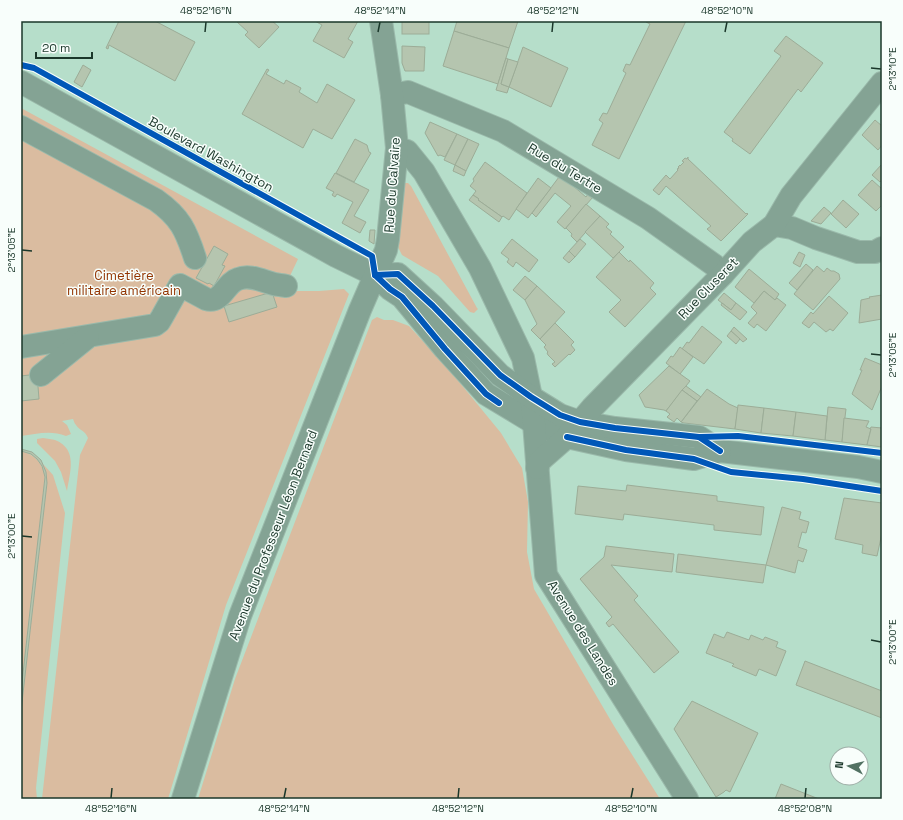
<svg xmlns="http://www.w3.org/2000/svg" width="903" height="820" font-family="'Space Grotesk',sans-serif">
<rect width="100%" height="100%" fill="#b6deca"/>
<g fill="#dabca0">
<path d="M21,108L298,259L289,278L286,291H319L344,289L349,294L226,605L168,799H42L80,455L88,438C85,430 80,431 76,425C74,423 74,421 73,419L62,421L67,425L71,434L66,436C51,430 36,434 21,436Z"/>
<path d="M405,183H408L411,186L477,308L478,309L474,313L470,312L438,276L402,255L398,247L403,184Z"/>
<path d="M377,317L384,320H393L409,326L451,372L501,433L522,468L528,502L527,552L534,589L614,726L660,799H198L235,679L372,320Z"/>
<path d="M43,438C47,439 52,439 55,440C78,449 70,472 67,491L61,472L55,461L37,443V439Z"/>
<path d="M21,451C36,455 42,463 45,477L21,691Z"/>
<path d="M43,464L53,475L65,513L36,788L37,799H21V711L47,483L46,472Z"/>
</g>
<g fill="#b5c5af" stroke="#9cac97">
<path d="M119,21H155L195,42L175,81L109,45L108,49L106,48Z"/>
<path d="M236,21H272L279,27L259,48L245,35L248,32Z"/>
<path d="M315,21H358L348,39L353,42L344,58L313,41L322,25Z"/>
<rect x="402" y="21" width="27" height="13"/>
<path d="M457,21H518L509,48L454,31Z"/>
<path d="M646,21H686L619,159L592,145L603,123L599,120L603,113L607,114L626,73L623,71L626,64L630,65L650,24L646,22Z"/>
<path d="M454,31L509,48L498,84L443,66Z"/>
<path d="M786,36L823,63L801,92L798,89L750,154L732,141L733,139L724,132L781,56L774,51Z"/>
<path d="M402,46L425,47L424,71H405L402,63Z"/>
<path d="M523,47L568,68L551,107L509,87Z"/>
<path d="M506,58L508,59L501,84L509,87L507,93L496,90Z"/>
<path d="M508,59L518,62L509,87L501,84Z"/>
<path d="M83,65L91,70L82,87L74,82Z"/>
<path d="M267,69L269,70L266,74L284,84L286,80L301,88L299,92L317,103L327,84L355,100L332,139L313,129L303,148L242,114Z"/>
<path d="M875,120L882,126V145L878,150L862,135Z"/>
<path d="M430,122L457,134L445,157L440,155L438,156L425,133Z"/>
<path d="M457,134L468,139L455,165L444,160Z"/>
<path d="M355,139L367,145L369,152L371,153L354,182L336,173Z"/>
<path d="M468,139L479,144L466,171L455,165Z"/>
<path d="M688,157V159L746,214L747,213L748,214L721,241L707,229L711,226L666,186L659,195L653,190L666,175L670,179L678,170L677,169L679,168L678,167L680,165V166L684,162L682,161L685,158L687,159Z"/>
<path d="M485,162L527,193L509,220L503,216L502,217L478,200L479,199L473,195L476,191L470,186L474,181L473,179Z"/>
<path d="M882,164V180L880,182L872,175Z"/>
<path d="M455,165L466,171L464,176L453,171Z"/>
<path d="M335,173L369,190L354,216L366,222L360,233L342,223L353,202L337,194L335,197L332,195L334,192L326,188Z"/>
<path d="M559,177L571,184L586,197L588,194L593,197L565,229L557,222L571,206L555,193L536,217L532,213Z"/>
<path d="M538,178L551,188L528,218L516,209Z"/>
<path d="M872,180L882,189V205L876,211L858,195Z"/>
<path d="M473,195L479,199L478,200L502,217L499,222L469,200Z"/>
<path d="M843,200L859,214L846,228L831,214Z"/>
<path d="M586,204L600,216L577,242L571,236L572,234L566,228Z"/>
<path d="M824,207L831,213L821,224L811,221Z"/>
<path d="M600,216L609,224L606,227L612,232L610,234L624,247L613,258L585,232Z"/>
<path d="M370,230H375L374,244L369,241Z"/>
<path d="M512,239L538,260L529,272L516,262L513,267L507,262L509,259L501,253Z"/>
<path d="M580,239L586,244L575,257L569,251Z"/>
<path d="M214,246L228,254L222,265L225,266L214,286L209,283L208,284L196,278Z"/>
<path d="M569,251L575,257L569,263L563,258Z"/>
<path d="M619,252L629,262L630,260L654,283L650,288L656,294L625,327L609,312L621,300L596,277Z"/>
<path d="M799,252L805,255L800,267L793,263Z"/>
<path d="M806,264L813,270L797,290L789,283Z"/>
<path d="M817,266L824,272L827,268L831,271H834L839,274L840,279L813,310L794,294Z"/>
<path d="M749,269L779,294L775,300L764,291L754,303L735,287Z"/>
<path d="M525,276L537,286L525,300L513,290Z"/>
<path d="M537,286L565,312L540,339L531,330L537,324L525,300Z"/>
<path d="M764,291L775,300L777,298L786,305L766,331L757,324L754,328L748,323L757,313L751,307Z"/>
<path d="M272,292L277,307L229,322L224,306Z"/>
<path d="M724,293L736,303L731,310L718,300Z"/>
<path d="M882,295V319L859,323L861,300L870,298L869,297Z"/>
<path d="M829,296L848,313L833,331L830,329L826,332L814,322L809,328L802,323L811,312L813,314Z"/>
<path d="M722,303L731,310L736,303L747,312L740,320L721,305Z"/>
<path d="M555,323L574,342L571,345L575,350L570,355L569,354L555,367L552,364L555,362L548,355L547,353L548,352L544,347L546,345L540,339Z"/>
<path d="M702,326L722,342L704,364L682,349L687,342L689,343Z"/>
<path d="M734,327L747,339L743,342L731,331Z"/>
<path d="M731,331L740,339L736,344L727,336Z"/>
<path d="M680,347L693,357L680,374L666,363L671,356L673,357Z"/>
<path d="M865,358L882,365V386L872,410L852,394L862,370H860Z"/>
<path d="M669,366L690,381L666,411L664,410L645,407L639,395Z"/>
<path d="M37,374L39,399L21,401V376Z"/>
<path d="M686,386L701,397L697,401L682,390Z"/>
<path d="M707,389L729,404L738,408L735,429L684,423L681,422Z"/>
<path d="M682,390L697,401L681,422L677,418L674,422L667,417L670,414L666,411Z"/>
<path d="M738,405L764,408L761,433L735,429Z"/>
<path d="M828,407L846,409L842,442L825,440Z"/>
<path d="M764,408L796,412L793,436L761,433Z"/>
<path d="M796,412L827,416L825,440L793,436Z"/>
<path d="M844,418L869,421L866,427L871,429L867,445L842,442Z"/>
<path d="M871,427L882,428V447L867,445L871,429H870Z"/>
<path d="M21,449L32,452L41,460L46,472L47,483L21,711V691L45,477L42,466L37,459L31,454L21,451Z"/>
<path d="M627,485L717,496V501L764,507L761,535L714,530V525L624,514L623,520L575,514L578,486L626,491Z"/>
<path d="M844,498L882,503V533L877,556L862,553L863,545L835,539Z"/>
<path d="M782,507L801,512L799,519L809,522L806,533L802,532L798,547L807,550L803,562L798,560L795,573L766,565Z"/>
<path d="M606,546L674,554L672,572L611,565L638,596L634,600L679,652L654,673L613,624L609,627L606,623L612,617L580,579L604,557Z"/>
<path d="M678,554L766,565L763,583L676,572Z"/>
<path d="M727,632L749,640L751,635L763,640L765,637L778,642L776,647L786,651L776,676L759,669L756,676L732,666L734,664L706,653L714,634L724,638Z"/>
<path d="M805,661L882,691V718L796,685Z"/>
<path d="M692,701L758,733L730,792L726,790L724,792L716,797L674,729Z"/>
<path d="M781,784L819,799H775Z"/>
</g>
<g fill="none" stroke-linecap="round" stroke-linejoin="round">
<defs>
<g id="minor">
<path d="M21,82L336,256L375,275L390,289L402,297L445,349L486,394L534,423L567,437L626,450L694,459L720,451L858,467L882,472"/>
<path d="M392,95L408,92L503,131L648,218L714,265L723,274"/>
<path d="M21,127L156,200C180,217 186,230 195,258"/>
<path d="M397,148L407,151L424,172L480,268L523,358L531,397L534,423L546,575L687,799"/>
<path d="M774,225L792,228L816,238L858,252H875L882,248"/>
<path d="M375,275L398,274L433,306L500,375L531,397L560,415L580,422L615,428L699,437L720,451"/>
<path d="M21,347L155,325L159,322L162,317L180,285L206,299C222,304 225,283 238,279C250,274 262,281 274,284C278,285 282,285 286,286"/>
<path d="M41,375L88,337"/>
<path d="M537,468L540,461L543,458L567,437L592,408L723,274L752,242L774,225L791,196L882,83"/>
<path d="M183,799L240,616L360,310L386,250L388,239L397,148L392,95L381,21"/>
</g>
</defs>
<use href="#minor" stroke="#9ab9aa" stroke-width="24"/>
<use href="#minor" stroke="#84a394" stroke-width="22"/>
<defs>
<g id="cycleway">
<path d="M21,65L34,68L372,256L375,275L390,289L402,297L445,349L486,394L499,403"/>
<path d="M375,275L398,274L433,306L500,375L531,397L560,415L580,422L615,428L699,437L720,451"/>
<path d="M567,437L626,450L694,459L731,472L803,479L882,491"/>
<path d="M699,437L738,436L882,453"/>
</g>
</defs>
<use href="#cycleway" stroke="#f8fefb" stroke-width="8"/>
<use href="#cycleway" stroke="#0057b8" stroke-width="6"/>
</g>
<path fill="none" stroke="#1a372a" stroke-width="1.5" d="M205,32L206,22M378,32L380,22M552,32L553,22M725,32L727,22M871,68L881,69M22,250L32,251M871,354L881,355M22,536L32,537M871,640L881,642M111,798L112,788M284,798L286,788M458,798L459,788M631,798L633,788M805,798L806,788"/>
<g text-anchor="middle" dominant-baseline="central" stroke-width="3" stroke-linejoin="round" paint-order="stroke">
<g font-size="13" fill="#1a372a" stroke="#f8fefb">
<text transform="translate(211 154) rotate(29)">Boulevard Washington</text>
<text transform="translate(565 168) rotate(31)">Rue du Tertre</text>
<text transform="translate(392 185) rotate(-86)">Rue du Calvaire</text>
<text transform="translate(708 288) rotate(-46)">Rue Cluseret</text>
<text transform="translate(273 535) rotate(-69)">Avenue du Professeur Léon Bernard</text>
<text transform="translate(583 633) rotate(58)">Avenue des Landes</text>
</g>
<g font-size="13" fill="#923400" stroke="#f8fefb">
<text x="124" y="275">Cimetière<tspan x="124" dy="15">militaire américain</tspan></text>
</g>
</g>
<rect width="903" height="820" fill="none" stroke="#f8fefb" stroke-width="44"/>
<g transform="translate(849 766) rotate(277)"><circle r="19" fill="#f8fefb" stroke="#9faea7"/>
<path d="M0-3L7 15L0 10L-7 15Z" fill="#517162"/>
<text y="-6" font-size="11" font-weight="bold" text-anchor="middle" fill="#1a372a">N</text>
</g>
<path d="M36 52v6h56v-6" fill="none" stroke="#1a372a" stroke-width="2"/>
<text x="42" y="52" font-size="12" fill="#1a372a" stroke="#f8fefb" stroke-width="3" paint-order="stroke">20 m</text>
<rect x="22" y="22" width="859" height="776" fill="none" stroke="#1a372a" stroke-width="1.5"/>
<g font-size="10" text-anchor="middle" fill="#1a372a">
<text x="206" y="14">48°52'16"N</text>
<text x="380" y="14">48°52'14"N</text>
<text x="553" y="14">48°52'12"N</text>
<text x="727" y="14">48°52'10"N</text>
<text transform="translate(892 69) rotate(-90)" y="4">2°13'10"E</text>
<text transform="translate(11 250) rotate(-90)" y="4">2°13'05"E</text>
<text transform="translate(892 355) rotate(-90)" y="4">2°13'05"E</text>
<text transform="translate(11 536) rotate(-90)" y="4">2°13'00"E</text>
<text transform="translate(892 642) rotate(-90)" y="4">2°13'00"E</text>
<text x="111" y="812">48°52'16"N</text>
<text x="284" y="812">48°52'14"N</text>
<text x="458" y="812">48°52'12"N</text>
<text x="631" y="812">48°52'10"N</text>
<text x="805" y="812">48°52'08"N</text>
</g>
</svg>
